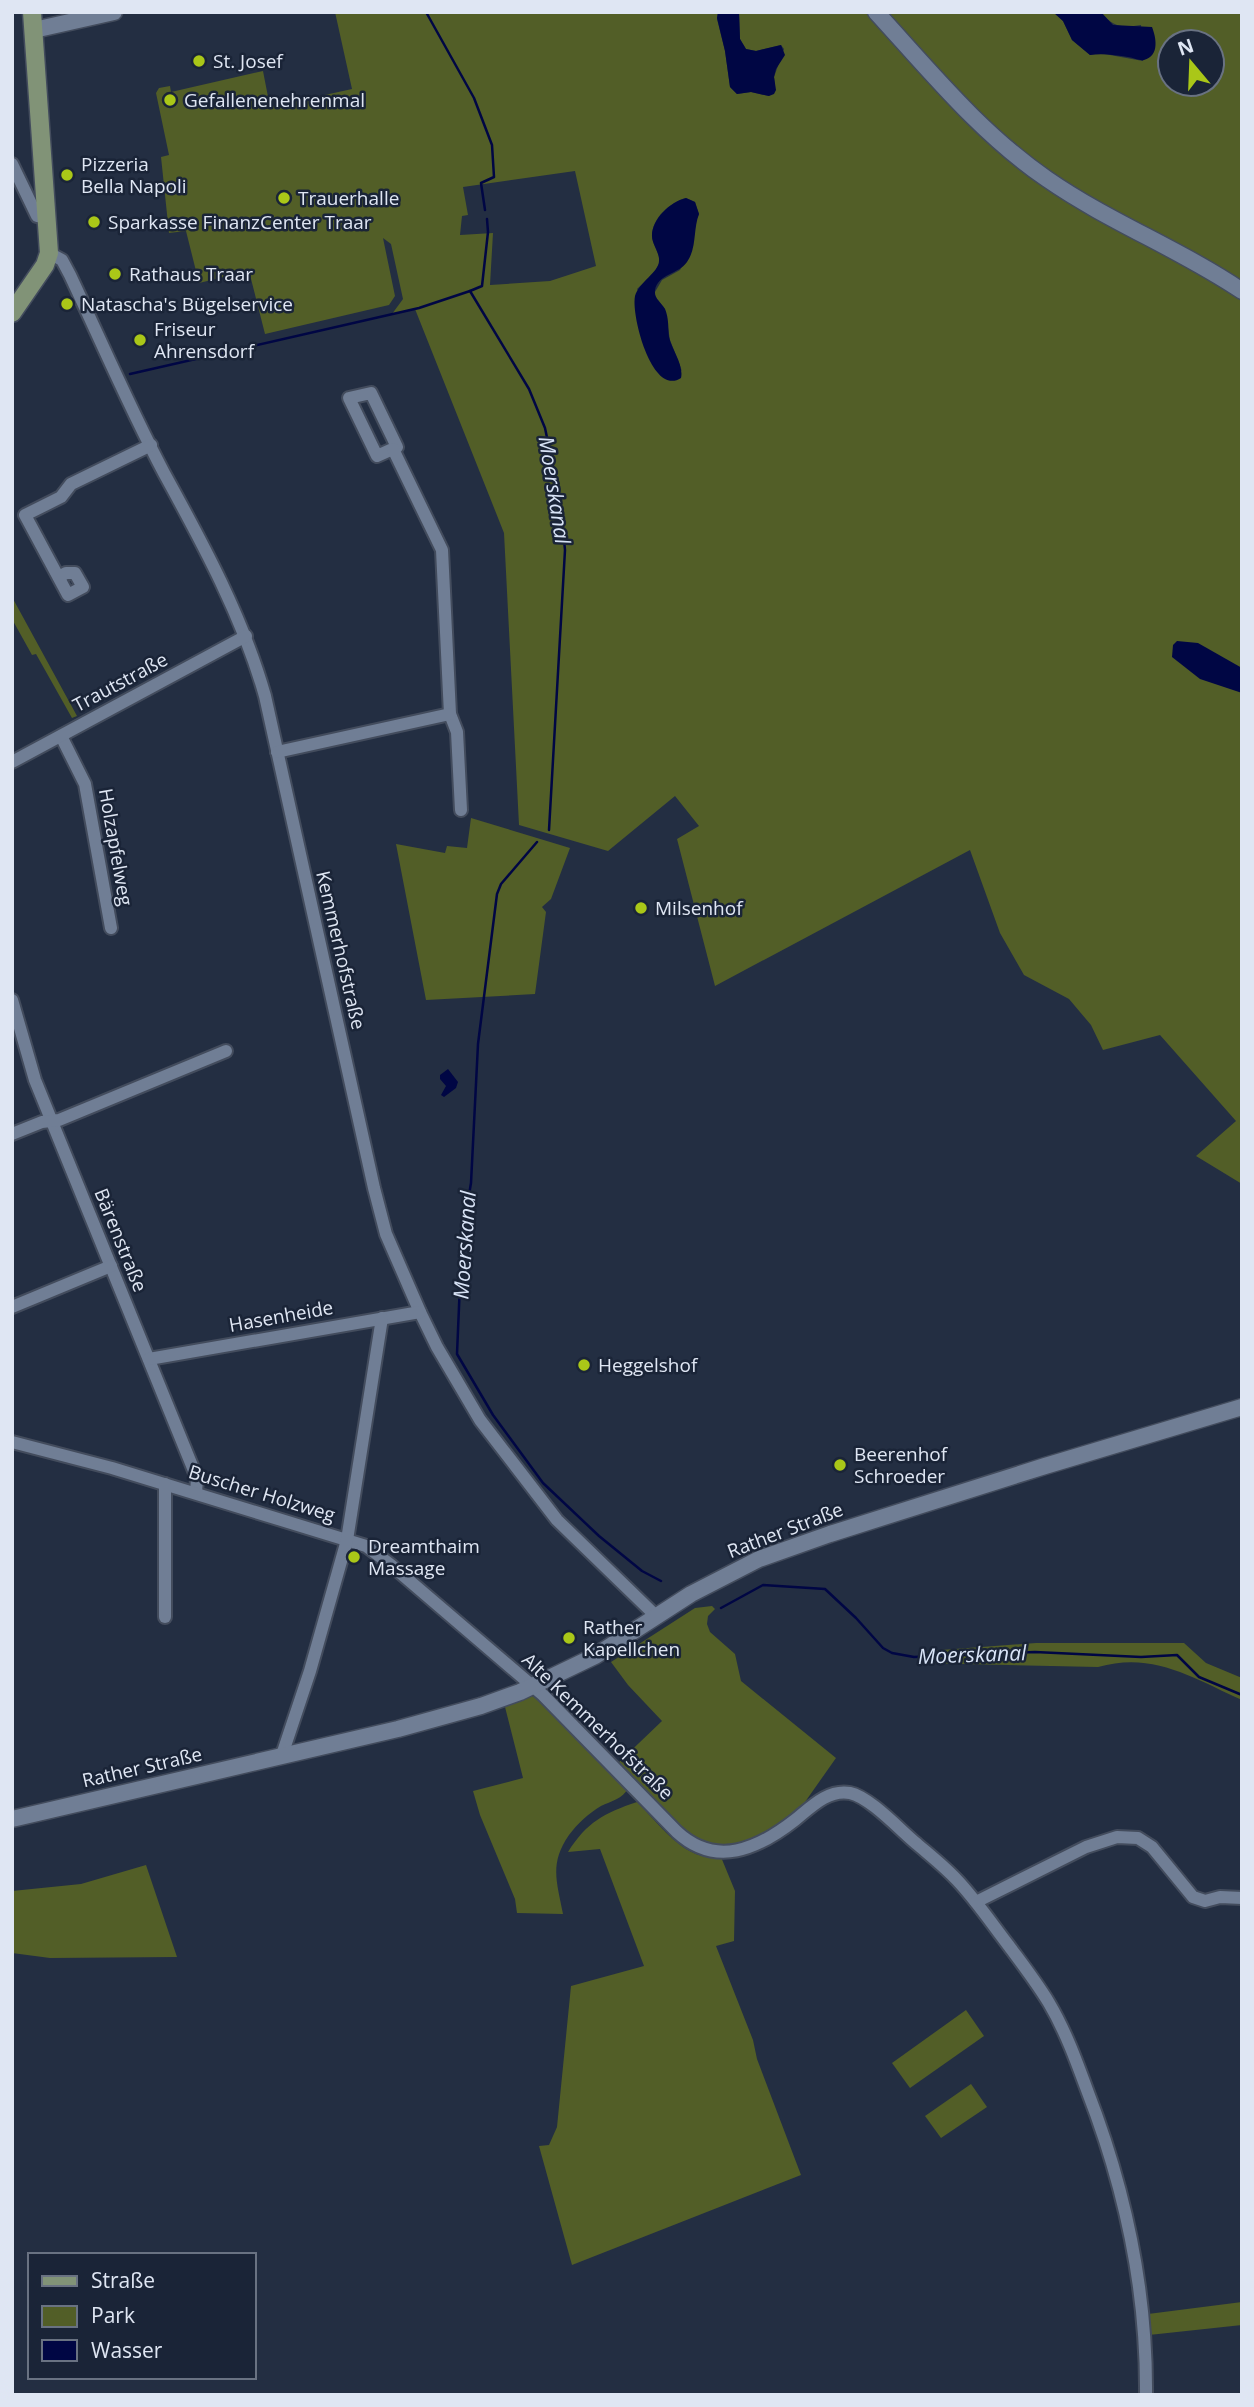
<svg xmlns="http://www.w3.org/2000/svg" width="1254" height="2407" font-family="'Open Sans',sans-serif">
<rect width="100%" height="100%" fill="#232e42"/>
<g fill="#525e27" fill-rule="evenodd">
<path d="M335,12H718L717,19L725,51L730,87L737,94L751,92L769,96L775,84L774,77L784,49L781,45L756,51L746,49L740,39L739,12H1053L1063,21L1072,40L1090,55L1099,53L1143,61L1141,25C1123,28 1112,27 1101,12H1242V1184L1196,1156L1236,1121L1160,1035L1103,1050L1091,1025L1069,999L1024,975L1000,933L970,850L715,986L677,839L699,826L675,796L608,851L519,825L504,533L415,309L392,314L403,299L391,244L383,238L395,296L389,305L265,334L249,271L199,283L186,231L169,233L161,157L169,155L156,93L159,88L170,86L171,92L263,71L270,107L352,89ZM1170,42H1212V84H1170ZM575,171L596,266L550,281L490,285L493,233L460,235L462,216L468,215L463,187ZM686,198L695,202L699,214L695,223L693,246L680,270L662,280L655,292V296L665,309L670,340L682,371L637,289C644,282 656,273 659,264C661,255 653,246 652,237C651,219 670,202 686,198Z"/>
<path d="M12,597L77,716L72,718L36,654L32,655L12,619Z"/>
<path d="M471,818L570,848L551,899L542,907L546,912L535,994L426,1000L396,844L445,853L447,846L467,848Z"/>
<path d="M712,1606L715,1609L708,1616L707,1624L710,1632L735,1654L741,1681L836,1758L805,1802L806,1805L767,1834L734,1847L696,1843L616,1765L662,1721L628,1685L611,1662L695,1608Z"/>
<path d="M1036,1643H1184L1206,1663L1242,1678V1700C1193,1678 1153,1651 1098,1667L923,1663L928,1651Z"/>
<path d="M527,1695L537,1697L628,1788C623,1799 611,1801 601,1806C588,1814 578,1823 569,1835C549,1864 557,1882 563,1914L517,1913L515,1899L480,1815L473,1791L523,1778L504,1703Z"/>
<path d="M637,1802C661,1825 684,1862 721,1857L735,1891L734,1941L716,1946L753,2040L757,2059L801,2175L572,2265L539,2146L549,2145L557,2127L571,1986L644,1966L600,1849L568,1852C587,1822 604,1813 637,1802Z"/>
<path d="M146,1865L177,1957L50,1958L12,1953V1891L81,1884Z"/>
<path d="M966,2010L984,2036L910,2088L892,2063Z"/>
<path d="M971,2084L987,2107L941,2138L925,2116Z"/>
<path d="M1242,2302V2325L1149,2335L1148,2314Z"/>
</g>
<g fill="#000644">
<path d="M718,12H739L740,39L746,49L756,51L781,45L785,55L776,69L774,77L776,90L774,94L769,96L751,92L737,94L730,87L725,51L717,18Z"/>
<path d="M1053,12H1101L1113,25L1152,27C1156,37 1160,56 1144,60C1140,61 1134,58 1128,57C1116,55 1102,53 1090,55L1072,40L1063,21Z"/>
<path d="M686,198L695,202L699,214C693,229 697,248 687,262C679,274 658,274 655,290C654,299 661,302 665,309C669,318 668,328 669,337C672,350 684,365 681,378C652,397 631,315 635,296C639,282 659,272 659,261C660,253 652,244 652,236C652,219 670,202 686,198Z"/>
<path d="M1177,641L1198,643L1242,668V693L1200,679L1172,657L1173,645Z"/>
<path d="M448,1069L458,1082L456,1088L444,1097L441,1095L446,1086L440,1079V1075Z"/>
</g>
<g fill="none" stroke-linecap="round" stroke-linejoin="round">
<g stroke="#000644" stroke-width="2.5">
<path d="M426,12L474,98L492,145L494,177L481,183L485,210"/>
<path d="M487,219L488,232L482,286L470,291L529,389L545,428L560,500L565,550L549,830"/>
<path d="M130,374L419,308L470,291"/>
<path d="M537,842L501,884L497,894L478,1044L471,1183L462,1236L457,1354L493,1415L543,1483L599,1536L642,1571L661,1581"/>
<path d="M721,1608L763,1585L825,1589L856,1618L883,1648L892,1653L914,1657L1035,1652L1141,1657L1177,1655L1199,1677L1242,1695"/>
</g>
<defs>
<g id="minor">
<path d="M12,164L37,216L47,217"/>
<path d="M49,253L62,260L70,275C101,341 130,409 164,473C203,544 243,618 265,696L374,1188L386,1234L420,1312L437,1347L480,1420L557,1520L656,1616"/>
<path d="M371,393L397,447L377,456L349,398Z"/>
<path d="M393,449L442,550L450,714L457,732L461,810"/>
<path d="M59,577L66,573H75L83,587L68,595L25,515L61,497L71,484L151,445"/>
<path d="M61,736L85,784L111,928"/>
<path d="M277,752L450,714"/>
<path d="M12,762L246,636"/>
<path d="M12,1000L35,1080L197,1478L196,1493"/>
<path d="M12,1134L42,1122L59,1120L226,1051"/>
<path d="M12,1307L111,1266"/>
<path d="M149,1359L420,1312"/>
<path d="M12,1442L112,1468L366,1546L391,1565L543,1695L677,1832C716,1868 758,1849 795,1820C811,1807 828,1789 850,1793C870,1797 901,1831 917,1844C931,1856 945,1867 957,1880C976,1900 992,1924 1009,1946C1023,1965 1037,1983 1049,2003C1065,2030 1076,2060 1087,2090C1125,2188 1147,2289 1146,2395"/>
<path d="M165,1617V1484"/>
<path d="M282,1755L310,1671L347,1540L382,1318"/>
<path d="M976,1902L1086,1847L1117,1837L1138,1838L1152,1847L1193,1897L1205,1901L1220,1897L1242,1898"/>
</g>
<g id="tertiary">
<path d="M876,12C930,71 981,134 1047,179C1109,222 1180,249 1242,291"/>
<path d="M34,30L114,12"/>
<path d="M12,1819L398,1729L481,1706L520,1692L595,1656L691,1594L759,1559L830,1534L1045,1466L1242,1407"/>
</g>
<path id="secondary" d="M12,313L45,265L49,253L32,12"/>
</defs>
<use href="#minor" stroke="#434c5d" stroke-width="16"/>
<use href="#tertiary" stroke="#434c5d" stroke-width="19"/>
<use href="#secondary" stroke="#434c5d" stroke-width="21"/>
<use href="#minor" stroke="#707e95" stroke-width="12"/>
<use href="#tertiary" stroke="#707e95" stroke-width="16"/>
<use href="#secondary" stroke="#819377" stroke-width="18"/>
</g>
<g fill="#aac718" stroke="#1a2437" stroke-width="2.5">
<circle cx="199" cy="61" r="7"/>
<circle cx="170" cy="100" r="7"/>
<circle cx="67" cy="175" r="7"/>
<circle cx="284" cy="198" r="7"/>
<circle cx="94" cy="222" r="7"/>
<circle cx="115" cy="274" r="7"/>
<circle cx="67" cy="304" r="7"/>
<circle cx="140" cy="340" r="7"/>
<circle cx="641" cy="908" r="7"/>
<circle cx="584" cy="1365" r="7"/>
<circle cx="840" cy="1465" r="7"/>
<circle cx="354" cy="1557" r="7"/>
<circle cx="569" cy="1638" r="7"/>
</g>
<g text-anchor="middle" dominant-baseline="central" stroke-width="5" stroke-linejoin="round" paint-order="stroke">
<g font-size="19" fill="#dfe6f3" stroke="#1a2437" text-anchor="start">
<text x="213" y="61">St. Josef</text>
<text x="184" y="100">Gefallenenehrenmal</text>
<text x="81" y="164">Pizzeria<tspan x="81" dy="22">Bella Napoli</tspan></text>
<text x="298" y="198">Trauerhalle</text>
<text x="108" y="222">Sparkasse FinanzCenter Traar</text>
<text x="129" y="274">Rathaus Traar</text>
<text x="81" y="304">Natascha's Bügelservice</text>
<text x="154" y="329">Friseur<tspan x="154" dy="22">Ahrensdorf</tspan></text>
<text x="655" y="908">Milsenhof</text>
<text x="598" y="1365">Heggelshof</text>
<text x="854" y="1454">Beerenhof<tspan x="854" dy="22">Schroeder</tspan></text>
<text x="368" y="1546">Dreamthaim<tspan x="368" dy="22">Massage</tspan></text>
<text x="583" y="1627">Rather<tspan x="583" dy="22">Kapellchen</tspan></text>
</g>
<g font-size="19" fill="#dfe6f3" stroke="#1a2437">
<text transform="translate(120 682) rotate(-28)">Trautstraße</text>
<text transform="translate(116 847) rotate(80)">Holzapfelweg</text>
<text transform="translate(341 950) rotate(77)">Kemmerhofstraße</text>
<text transform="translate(121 1240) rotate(68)">Bärenstraße</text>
<text transform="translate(281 1316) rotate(-10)">Hasenheide</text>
<text transform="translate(262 1493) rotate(17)">Buscher Holzweg</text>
<text transform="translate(785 1530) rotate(-21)">Rather Straße</text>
<text transform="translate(598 1726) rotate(44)">Alte Kemmerhofstraße</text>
<text transform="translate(142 1767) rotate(-13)">Rather Straße</text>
</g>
<g font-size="21" font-style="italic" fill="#d9e4f7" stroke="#1a2437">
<text transform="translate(555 490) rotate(81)">Moerskanal</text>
<text transform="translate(464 1245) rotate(-86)">Moerskanal</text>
<text transform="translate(972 1654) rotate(-2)">Moerskanal</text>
</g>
</g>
<rect width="1254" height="2407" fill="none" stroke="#dfe6f3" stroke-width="28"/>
<rect x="28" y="2253" width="228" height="126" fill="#1a2437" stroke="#697282" stroke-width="2"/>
<rect x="42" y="2276" width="35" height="10" fill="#819377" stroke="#697282" stroke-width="2"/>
<text x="91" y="2288" font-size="21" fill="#dfe6f3">Straße</text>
<rect x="42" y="2306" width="35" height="21" fill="#525e27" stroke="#697282" stroke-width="2"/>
<text x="91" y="2323" font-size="21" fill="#dfe6f3">Park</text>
<rect x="42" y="2340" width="35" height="21" fill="#000644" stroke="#697282" stroke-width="2"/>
<text x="91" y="2358" font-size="21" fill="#dfe6f3">Wasser</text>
<g transform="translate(1191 63) rotate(341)"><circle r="33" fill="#1a2437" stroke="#697282" stroke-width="2"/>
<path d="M0-5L12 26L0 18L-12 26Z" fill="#aac718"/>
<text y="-10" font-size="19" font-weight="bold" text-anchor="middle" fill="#dfe6f3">N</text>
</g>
</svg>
